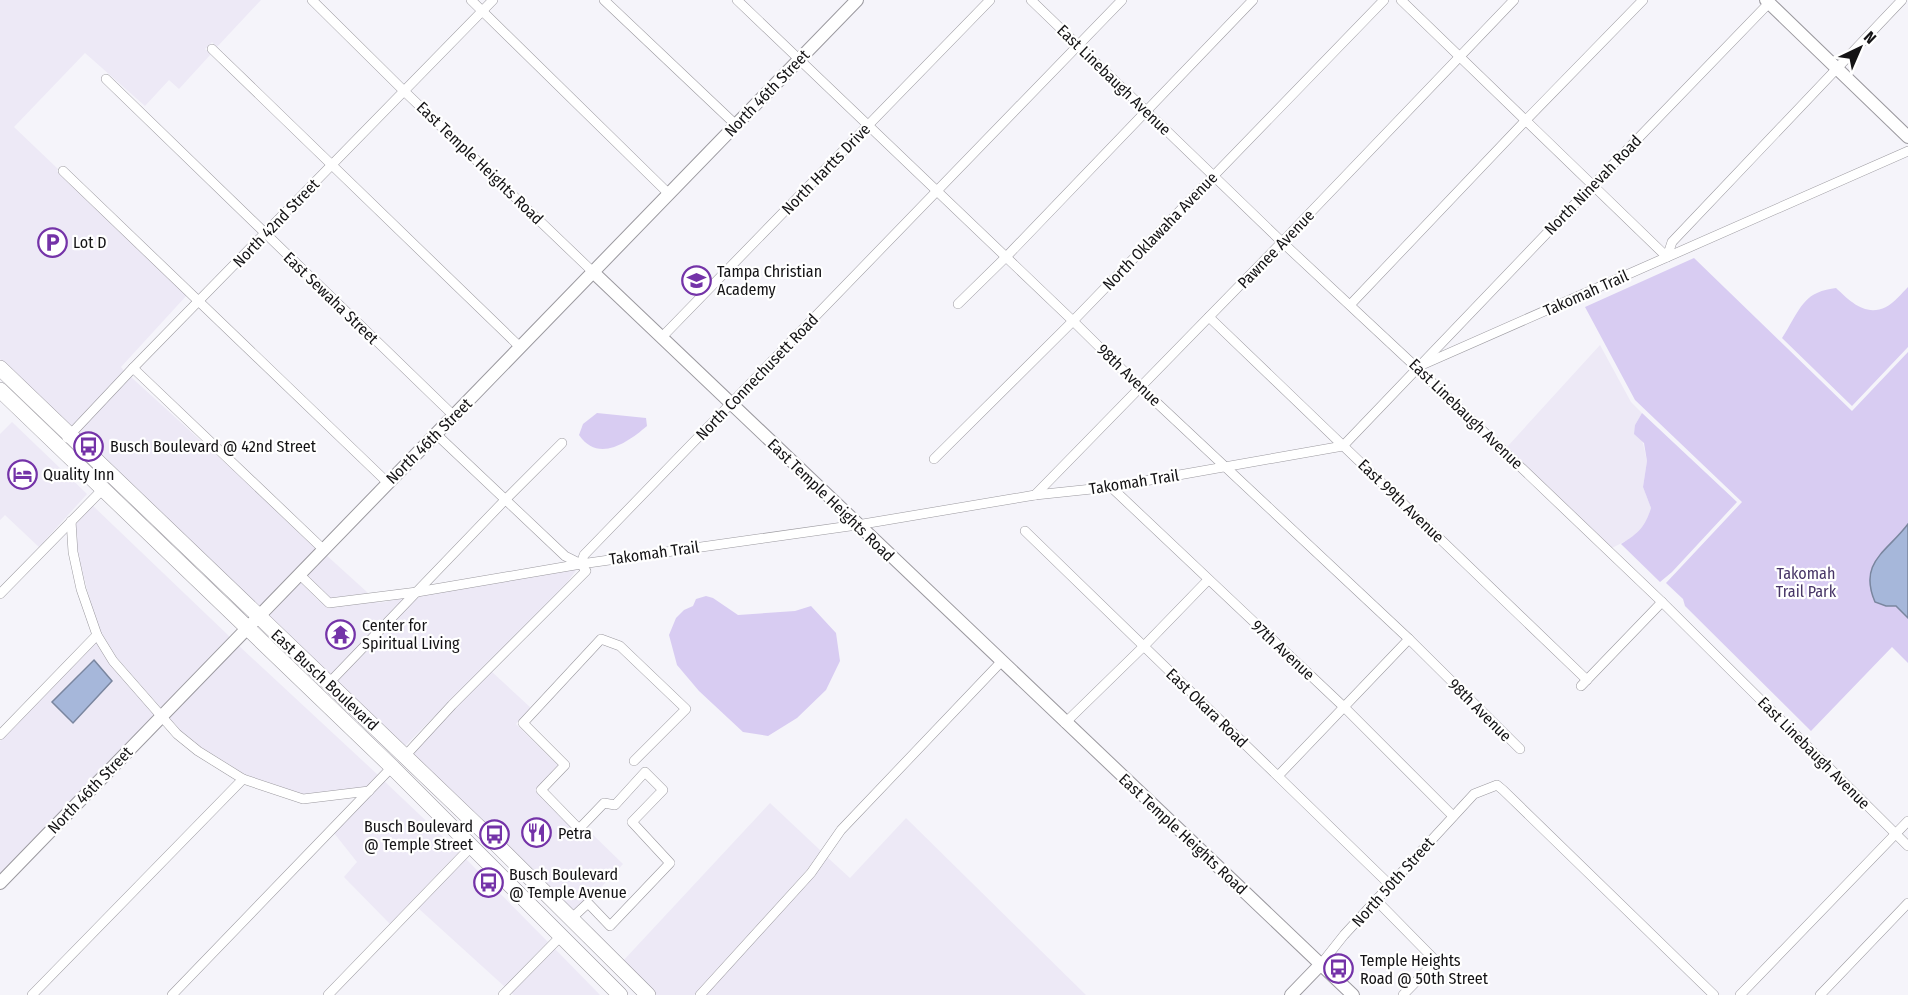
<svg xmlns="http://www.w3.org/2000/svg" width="1908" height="995" font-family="'Fira Sans Condensed',sans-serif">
<rect width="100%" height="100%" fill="#f5f4fa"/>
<g fill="#ede9f6">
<path d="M0,0H261L217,47L212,42L205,49L211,54L179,89L169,80L145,106L85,53L14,127L58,169L57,171L187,295L121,367L124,371L71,428L0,359Z"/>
<path d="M1600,345L1631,402L1642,413L1635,425L1643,443L1647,461L1643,487L1651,508L1646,524L1635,536L1612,548L1507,447Z"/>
<path d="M131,377L244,480L317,550L258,610L77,433Z"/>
<path d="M12,422L87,494L39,547L5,515L0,520V434Z"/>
<path d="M92,505L231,638L162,709L117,658L101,632L93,612L77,551L75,523Z"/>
<path d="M325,554L368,593L331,598L323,592L306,573Z"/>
<path d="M577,569L566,584L404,747L335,683L419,596Z"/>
<path d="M299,580L316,598L326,606L377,601L379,603L405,598L329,678L264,616Z"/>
<path d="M96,642L110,664L155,716L0,877V741Z"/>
<path d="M237,644L378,775L367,787L304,795L246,775L201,747L181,731L167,715Z"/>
<path d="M491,671L531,708L516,724L559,766L538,787V794L579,835L586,828L623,864L589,900L572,912L410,753Z"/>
<path d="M384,781L459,852L390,924L344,877L357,862L334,833L370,795H373V792Z"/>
<path d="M770,803L821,851L807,870L694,995H655L622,962Z"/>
<path d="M906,818L1086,995H706L827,857L850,878Z"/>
<path d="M465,858L548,942L505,987L418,908Z"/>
<path d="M554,948L600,995H514L511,993Z"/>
</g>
<g fill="#d8ccf2">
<path d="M1694,258L1852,411L1908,352V663L1892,647L1811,731L1685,606L1683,599L1666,583L1742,502L1635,400L1585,307Z"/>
<path d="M1908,287V347L1852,406L1782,338C1792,324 1800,300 1817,293C1823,290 1830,289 1836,288C1850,301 1865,317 1886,307C1894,303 1902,293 1908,287Z"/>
<path d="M597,413L646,418L647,426C627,443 598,463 579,435L583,424Z"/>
<path d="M1642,413L1737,502L1672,572L1660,582L1621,544C1639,533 1645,527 1651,508L1643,487L1647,461L1644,443L1634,434L1635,425Z"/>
<path d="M706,596L713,598L738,615L795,611L811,606L836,633L840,661L826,690L797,718L768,736L743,732L699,691L677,665L669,635L676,618L684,610L693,606L696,599Z"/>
</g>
<g fill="#a6b7da" stroke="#7a869f" stroke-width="1.5">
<path d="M1908,524V618L1896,606H1886L1875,602C1858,562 1887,552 1908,524Z"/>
<path d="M94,660L112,681L73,723L52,702Z"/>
</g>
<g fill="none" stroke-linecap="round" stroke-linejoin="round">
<defs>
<g id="minor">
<path d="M312,0L404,91L593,272"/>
<path d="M471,0L669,194"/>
<path d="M604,0L736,125"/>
<path d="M737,0L1073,321L1140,387L1409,639L1520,749"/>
<path d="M1031,0L1282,242L1417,368L1662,602L1908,846"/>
<path d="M1401,0L1667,257L1672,242L1902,0"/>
<path d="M212,49L520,347"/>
<path d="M106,79L454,416"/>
<path d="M63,171L388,483"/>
<path d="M958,304L1007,256L1253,0"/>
<path d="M1350,305L1526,120L1643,0"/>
<path d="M1209,317L1587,680"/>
<path d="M662,337L990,0"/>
<path d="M1422,365L1908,151"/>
<path d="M133,368L323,549"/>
<path d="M436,434L565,556L581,564"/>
<path d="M67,438L133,368L493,0"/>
<path d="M934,459L1073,321L1384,0"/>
<path d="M1111,487L1345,708L1453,816"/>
<path d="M1035,495L1287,237L1514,0"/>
<path d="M71,521L73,552L81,589L97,635L113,661L177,734L198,751L243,779L303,799L369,791"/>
<path d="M1025,531L1390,885"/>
<path d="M581,564L584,555L1122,0"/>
<path d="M299,574L329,603L417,592L581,564L857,525L1035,495L1111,487L1343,446L1593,185L1769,3"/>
<path d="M0,594L103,489"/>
<path d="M328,684L505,500L562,443"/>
<path d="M1581,686L1662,602"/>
<path d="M1065,723L1143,647L1208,580"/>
<path d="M0,735L97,635"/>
<path d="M405,756L452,705L586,571L581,564"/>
<path d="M1278,776L1409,639"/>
<path d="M1376,900L1436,961L1403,995"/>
<path d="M572,918L588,903L610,926L670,863L632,822L663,790L645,772L615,805L604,803L579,829L541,790L565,765L523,723L601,639L620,646L686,709L634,761"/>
<path d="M1321,964L1344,935L1474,794L1497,785L1503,790L1714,995"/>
<path d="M32,995L243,779"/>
<path d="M172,995L392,767"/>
<path d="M328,995L472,846"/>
<path d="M503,995L561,936"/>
<path d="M700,995L811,873L841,830L1001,662"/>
<path d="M1740,995L1908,821"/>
<path d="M1820,995L1908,903"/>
</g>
<g id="tertiary">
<path d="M1766,0L1908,137"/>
<path d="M593,272L1353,995"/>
<path d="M0,883L857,0"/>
<path d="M1291,995L1321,964"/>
</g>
<g id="primary">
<path d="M0,368L484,832L648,995"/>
<path d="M0,390L392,767L620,995"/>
</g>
</defs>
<use href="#minor" stroke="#9b999f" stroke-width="10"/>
<use href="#tertiary" stroke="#9b999f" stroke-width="14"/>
<use href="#primary" stroke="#9b999f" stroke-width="16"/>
<use href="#minor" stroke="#fff" stroke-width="9"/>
<use href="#tertiary" stroke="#fff" stroke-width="12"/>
<use href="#primary" stroke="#fff" stroke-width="15"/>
</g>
<defs>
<symbol id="parking-ring" viewBox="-11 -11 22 22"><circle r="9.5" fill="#fff" stroke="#7433a8" stroke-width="1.5"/><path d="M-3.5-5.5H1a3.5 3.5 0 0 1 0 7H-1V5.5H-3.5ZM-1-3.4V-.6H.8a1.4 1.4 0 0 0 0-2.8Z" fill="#7433a8"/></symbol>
<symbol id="school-ring" viewBox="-11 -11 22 22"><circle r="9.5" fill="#fff" stroke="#7433a8" stroke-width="1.5"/><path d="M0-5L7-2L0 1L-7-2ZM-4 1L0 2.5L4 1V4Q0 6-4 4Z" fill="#7433a8"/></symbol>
<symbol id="bus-ring" viewBox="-11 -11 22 22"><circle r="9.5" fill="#fff" stroke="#7433a8" stroke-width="1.5"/><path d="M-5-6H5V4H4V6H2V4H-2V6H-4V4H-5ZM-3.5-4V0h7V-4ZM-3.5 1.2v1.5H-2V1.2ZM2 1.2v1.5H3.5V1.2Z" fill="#7433a8"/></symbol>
<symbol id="hotel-ring" viewBox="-11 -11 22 22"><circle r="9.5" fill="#fff" stroke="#7433a8" stroke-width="1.5"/><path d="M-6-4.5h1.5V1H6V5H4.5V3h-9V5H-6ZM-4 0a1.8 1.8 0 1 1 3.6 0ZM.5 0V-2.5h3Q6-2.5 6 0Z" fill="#7433a8"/></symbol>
<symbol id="temple-ring" viewBox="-11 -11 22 22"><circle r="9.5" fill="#fff" stroke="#7433a8" stroke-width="1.5"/><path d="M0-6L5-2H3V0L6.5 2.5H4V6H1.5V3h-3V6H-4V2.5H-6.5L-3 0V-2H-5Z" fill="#7433a8"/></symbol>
<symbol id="restaurant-ring" viewBox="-11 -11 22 22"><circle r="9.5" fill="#fff" stroke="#7433a8" stroke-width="1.5"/><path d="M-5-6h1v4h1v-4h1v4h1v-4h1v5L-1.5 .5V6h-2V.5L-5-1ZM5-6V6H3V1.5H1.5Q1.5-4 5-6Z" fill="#7433a8"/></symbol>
</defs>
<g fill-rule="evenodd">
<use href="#parking-ring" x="36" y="226" width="33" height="33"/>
<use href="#school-ring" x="680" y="264" width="33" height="33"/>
<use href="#bus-ring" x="72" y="430" width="33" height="33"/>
<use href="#hotel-ring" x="6" y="458" width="33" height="33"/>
<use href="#temple-ring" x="324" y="618" width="33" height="33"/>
<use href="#restaurant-ring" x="520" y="816" width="33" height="33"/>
<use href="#bus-ring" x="478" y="818" width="33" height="33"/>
<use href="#bus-ring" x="472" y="866" width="33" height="33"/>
<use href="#bus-ring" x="1322" y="952" width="33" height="33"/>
</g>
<g text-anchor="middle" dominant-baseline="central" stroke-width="4.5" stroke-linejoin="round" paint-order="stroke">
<g font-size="16" fill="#141315" stroke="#fff">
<text transform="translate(1114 80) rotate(44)">East Linebaugh Avenue</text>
<text transform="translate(767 93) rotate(-46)">North 46th Street</text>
<text transform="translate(480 163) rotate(44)">East Temple Heights Road</text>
<text transform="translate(826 169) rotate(-46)">North Hartts Drive</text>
<text transform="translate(1593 185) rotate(-46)">North Ninevah Road</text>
<text transform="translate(276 223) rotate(-46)">North 42nd Street</text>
<text transform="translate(1160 231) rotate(-46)">North Oklawaha Avenue</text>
<text transform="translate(1276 249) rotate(-46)">Pawnee Avenue</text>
<text transform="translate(1586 293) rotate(-24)">Takomah Trail</text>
<text transform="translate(331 298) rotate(44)">East Sewaha Street</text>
<text transform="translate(1129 375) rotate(44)">98th Avenue</text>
<text transform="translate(757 377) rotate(-46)">North Connechusett Road</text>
<text transform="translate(1466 414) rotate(44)">East Linebaugh Avenue</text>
<text transform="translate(429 441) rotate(-45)">North 46th Street</text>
<text transform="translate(1134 482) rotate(-9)">Takomah Trail</text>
<text transform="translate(831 500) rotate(44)">East Temple Heights Road</text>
<text transform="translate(1401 501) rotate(44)">East 99th Avenue</text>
<text transform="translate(654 553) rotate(-8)">Takomah Trail</text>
<text transform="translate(1283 650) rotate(43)">97th Avenue</text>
<text transform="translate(325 680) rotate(43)">East Busch Boulevard</text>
<text transform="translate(1207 708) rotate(44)">East Okara Road</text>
<text transform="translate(1480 710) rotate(45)">98th Avenue</text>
<text transform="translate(1814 753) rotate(45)">East Linebaugh Avenue</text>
<text transform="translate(90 790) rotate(-46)">North 46th Street</text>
<text transform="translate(1183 834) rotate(43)">East Temple Heights Road</text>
<text transform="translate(1393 882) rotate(-48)">North 50th Street</text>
</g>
<g font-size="16" fill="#141315" stroke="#fff" text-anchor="start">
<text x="73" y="242">Lot D</text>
<text x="717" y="271">Tampa Christian<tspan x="717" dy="18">Academy</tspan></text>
<text x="110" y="446">Busch Boulevard @ 42nd Street</text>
<text x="43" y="474">Quality Inn</text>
<text x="362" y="625">Center for<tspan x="362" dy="18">Spiritual Living</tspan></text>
<text x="473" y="826" text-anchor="end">Busch Boulevard<tspan x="473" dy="18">@ Temple Street</tspan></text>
<text x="558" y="833">Petra</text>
<text x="509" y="874">Busch Boulevard<tspan x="509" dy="18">@ Temple Avenue</tspan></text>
<text x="1360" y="960">Temple Heights<tspan x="1360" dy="18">Road @ 50th Street</tspan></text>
</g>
<g font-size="16" fill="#473567" stroke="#fff">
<text x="1806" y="573">Takomah<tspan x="1806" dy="18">Trail Park</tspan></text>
</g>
</g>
<g transform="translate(1860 48) rotate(44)" stroke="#ffffff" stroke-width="4.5" paint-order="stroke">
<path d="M0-4.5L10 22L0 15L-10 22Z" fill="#141315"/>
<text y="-9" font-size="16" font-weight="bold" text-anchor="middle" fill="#141315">N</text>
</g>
</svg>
